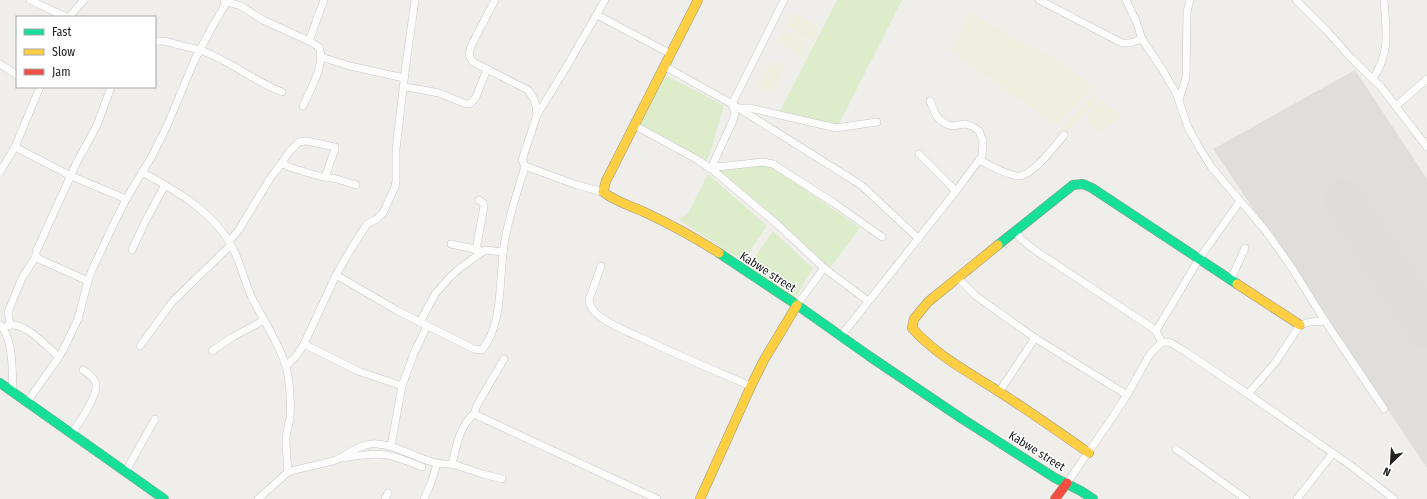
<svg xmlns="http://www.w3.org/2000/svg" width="1427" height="499" font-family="'Fira Sans Condensed',sans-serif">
<rect width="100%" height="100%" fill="#f0eeeb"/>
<path fill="#e0deda" d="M1355,70L1427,179V468L1213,149Z"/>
<g fill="#efefdf">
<path d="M969,12L1024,44L1054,57L1092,87L1056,126L1023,101L1001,88L994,80L984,75L951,51Z"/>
<path d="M794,13L820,27L813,41L786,27Z"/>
<path d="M784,30L811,45L804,58L777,42Z"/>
<path d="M771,61L785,68L771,94L757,87Z"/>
<path d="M1093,94L1099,100L1066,133L1060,129Z"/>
<path d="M1101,101L1122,115L1100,134L1085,119Z"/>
</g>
<g fill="#ddeccb">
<path d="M837,0H902L838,126L778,115Z"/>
<path d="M665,75L724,105L711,151L705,164L637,131Z"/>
<path d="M766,162L860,228L829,269L716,169Z"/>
<path d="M708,174L767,226L743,261L679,220L688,213Z"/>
<path d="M773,231L813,268L794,300L748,267Z"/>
</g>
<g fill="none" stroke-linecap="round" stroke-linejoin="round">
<path stroke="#dedddc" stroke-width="41" d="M1344,200L1427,328"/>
<defs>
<g id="street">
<path d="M30,0L66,17"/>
<path d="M495,0L471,46C469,53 468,56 473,62L528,90L534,99L536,106L537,115L522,160L525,166L577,185L603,192"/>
<path d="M784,0L732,104L861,185L919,239"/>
<path d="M1039,0L1122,43H1130L1142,39"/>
<path d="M1126,0L1136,21L1142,39L1162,69L1176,93L1188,127L1200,149L1212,168L1265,230L1292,268L1325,321L1384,409"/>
<path d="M1296,0L1328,32L1350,57L1381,87L1427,147"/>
<path d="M224,1L241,6L263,20L309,41L319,47C326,64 310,90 303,106"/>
<path d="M597,15L671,54"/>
<path d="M69,17L84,0"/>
<path d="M309,41L324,0"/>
<path d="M155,42C163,39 170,43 179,45C186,47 193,48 200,50C229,60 253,81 282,92"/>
<path d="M321,57L350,66L404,78"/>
<path d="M0,64L17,75"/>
<path d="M664,66L732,104L735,113L734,118L713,164L712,167L715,172L777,224L824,268L868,301"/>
<path d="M1373,79C1391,51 1386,31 1384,0"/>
<path d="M404,87L418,89L439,93L466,104H470L476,97L487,69"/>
<path d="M1179,100L1186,77L1187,12L1190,0"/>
<path d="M1396,106L1427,79"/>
<path d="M740,108H750L836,128L877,122"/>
<path d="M537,115L567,66L605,0"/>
<path d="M634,125L698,160L711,169"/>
<path d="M15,147L71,176L126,199"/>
<path d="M919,154L956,191"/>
<path d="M979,160C990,165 1008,176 1019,176C1032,176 1056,145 1064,135"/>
<path d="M282,163L289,167L319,176L337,179L356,185"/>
<path d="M712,167H717L763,162L773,164L834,203L882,237"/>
<path d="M0,172L15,147L40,87"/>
<path d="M142,172C175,190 214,212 232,247C241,263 244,281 252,298C263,320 284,351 288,375C290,388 291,403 290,417C289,424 287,431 286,438C286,449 287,460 288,472L258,499"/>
<path d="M1014,231L1022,240L1036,251L1151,327L1156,331L1162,343"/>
<path d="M229,241L238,231L271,177L282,163L289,152L299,142L307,141L335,147V149L325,177"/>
<path d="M451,244L479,250"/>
<path d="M132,250L146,220L165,185"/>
<path d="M476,250L484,206L483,203L479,200"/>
<path d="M601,266L589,300C590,307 593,311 598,315C611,326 629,332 644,339C679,356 716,371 751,386"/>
<path d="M336,275L398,311L474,349L482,350C505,322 498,274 505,240C509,215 518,191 525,166"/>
<path d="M958,278L976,296L1035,338L1127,395"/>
<path d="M1231,279L1245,248"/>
<path d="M88,281L39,259L36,256V252L76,164L97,125L111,87"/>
<path d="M797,305L824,268"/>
<path d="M420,322L435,294L450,277L460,268L485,250L503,252"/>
<path d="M10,324L8,312L22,278L36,256"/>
<path d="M0,325C14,338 12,375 13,392"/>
<path d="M7,326C23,319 47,347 59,357"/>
<path d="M1156,331L1199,259L1240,201"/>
<path d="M841,336L956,191L982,156L983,141L979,131L972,126L965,124L952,126L946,124L940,120L936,115L930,101"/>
<path d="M304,344L358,371L402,386"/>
<path d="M140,346L173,301L231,245"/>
<path d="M212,351L231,338L264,320"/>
<path d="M286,366L297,355L304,344L336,275L351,249L367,224L377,219L383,213L395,187L396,181V149L406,64L415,0"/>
<path d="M999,392L1035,338"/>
<path d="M1248,394L1275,363L1300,325L1310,322L1325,321"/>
<path d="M27,402L59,357L67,342L78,319L88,281L92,270L109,234L126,199L152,156L167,126L195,59L211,29L228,0"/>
<path d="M474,414L477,405L504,359"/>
<path d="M72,433C79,423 98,396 96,384C94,377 88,373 83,370"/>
<path d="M391,446L402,386L414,353L427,326"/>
<path d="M1176,449L1246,499"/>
<path d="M344,458C379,451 389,453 422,467"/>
<path d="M452,464L483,474L502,479"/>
<path d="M126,471L155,419"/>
<path d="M288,472C303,467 320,465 336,460C350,454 361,442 378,444C404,446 425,466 452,464C456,447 460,425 474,414L657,499"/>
<path d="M1067,483L1110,421L1127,395L1150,354L1158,346L1163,342H1166L1171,343L1186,352L1248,394L1350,465L1394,499"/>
<path d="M385,499L388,493"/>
<path d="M424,499L431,483L437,464"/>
<path d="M1297,499L1333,453"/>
</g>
<g id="fast">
<path d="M998,245L1073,185L1083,184L1092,188L1237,284"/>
<path d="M719,253L797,305L869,356L961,418L1055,478L1081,491L1093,499"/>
<path d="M0,383L164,499"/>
</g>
<g id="slow">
<path d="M698,0L606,181L603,192C615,201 628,205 642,211C668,223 694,237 719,253"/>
<path d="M998,245L928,302L914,319L912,328C936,355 968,372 998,391C1029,411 1059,432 1089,453"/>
<path d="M1237,284L1300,325"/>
<path d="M700,499L751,386L764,360L797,305"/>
</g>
<path id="jam" d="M1055,499L1067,483"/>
</defs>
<use href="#street" stroke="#c9c8c7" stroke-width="8"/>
<use href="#fast" stroke="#999a82" stroke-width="10"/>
<use href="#slow" stroke="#999a82" stroke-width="10"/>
<use href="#jam" stroke="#999a82" stroke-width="10"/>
<use href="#street" stroke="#fdfcfc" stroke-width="7"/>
<use href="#fast" stroke="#16e098" stroke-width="9"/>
<use href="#slow" stroke="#ffcf43" stroke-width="9"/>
<use href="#jam" stroke="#f24e42" stroke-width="9"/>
</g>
<g text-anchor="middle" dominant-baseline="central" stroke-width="3" stroke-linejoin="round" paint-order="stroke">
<g font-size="12" fill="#222" stroke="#fff">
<text transform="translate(768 272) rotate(33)">Kabwe street</text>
<text transform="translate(1037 451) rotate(32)">Kabwe street</text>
</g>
</g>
<rect x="16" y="16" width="140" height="72" fill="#ffffff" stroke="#a7a7a7"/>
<rect x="24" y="29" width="20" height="6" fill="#16e098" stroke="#a7a7a7"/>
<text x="52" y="36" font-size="12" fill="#222222">Fast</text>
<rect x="24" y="49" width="20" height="6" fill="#ffcf43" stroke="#a7a7a7"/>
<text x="52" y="56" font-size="12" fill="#222222">Slow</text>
<rect x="24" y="69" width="20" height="6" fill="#f24e42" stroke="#a7a7a7"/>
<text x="52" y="76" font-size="12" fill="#222222">Jam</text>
<g transform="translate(1391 463) rotate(205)" stroke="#ffffff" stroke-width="3" paint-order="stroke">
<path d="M0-3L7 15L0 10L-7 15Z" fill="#222222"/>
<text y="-6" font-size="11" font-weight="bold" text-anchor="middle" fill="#222222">N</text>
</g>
</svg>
